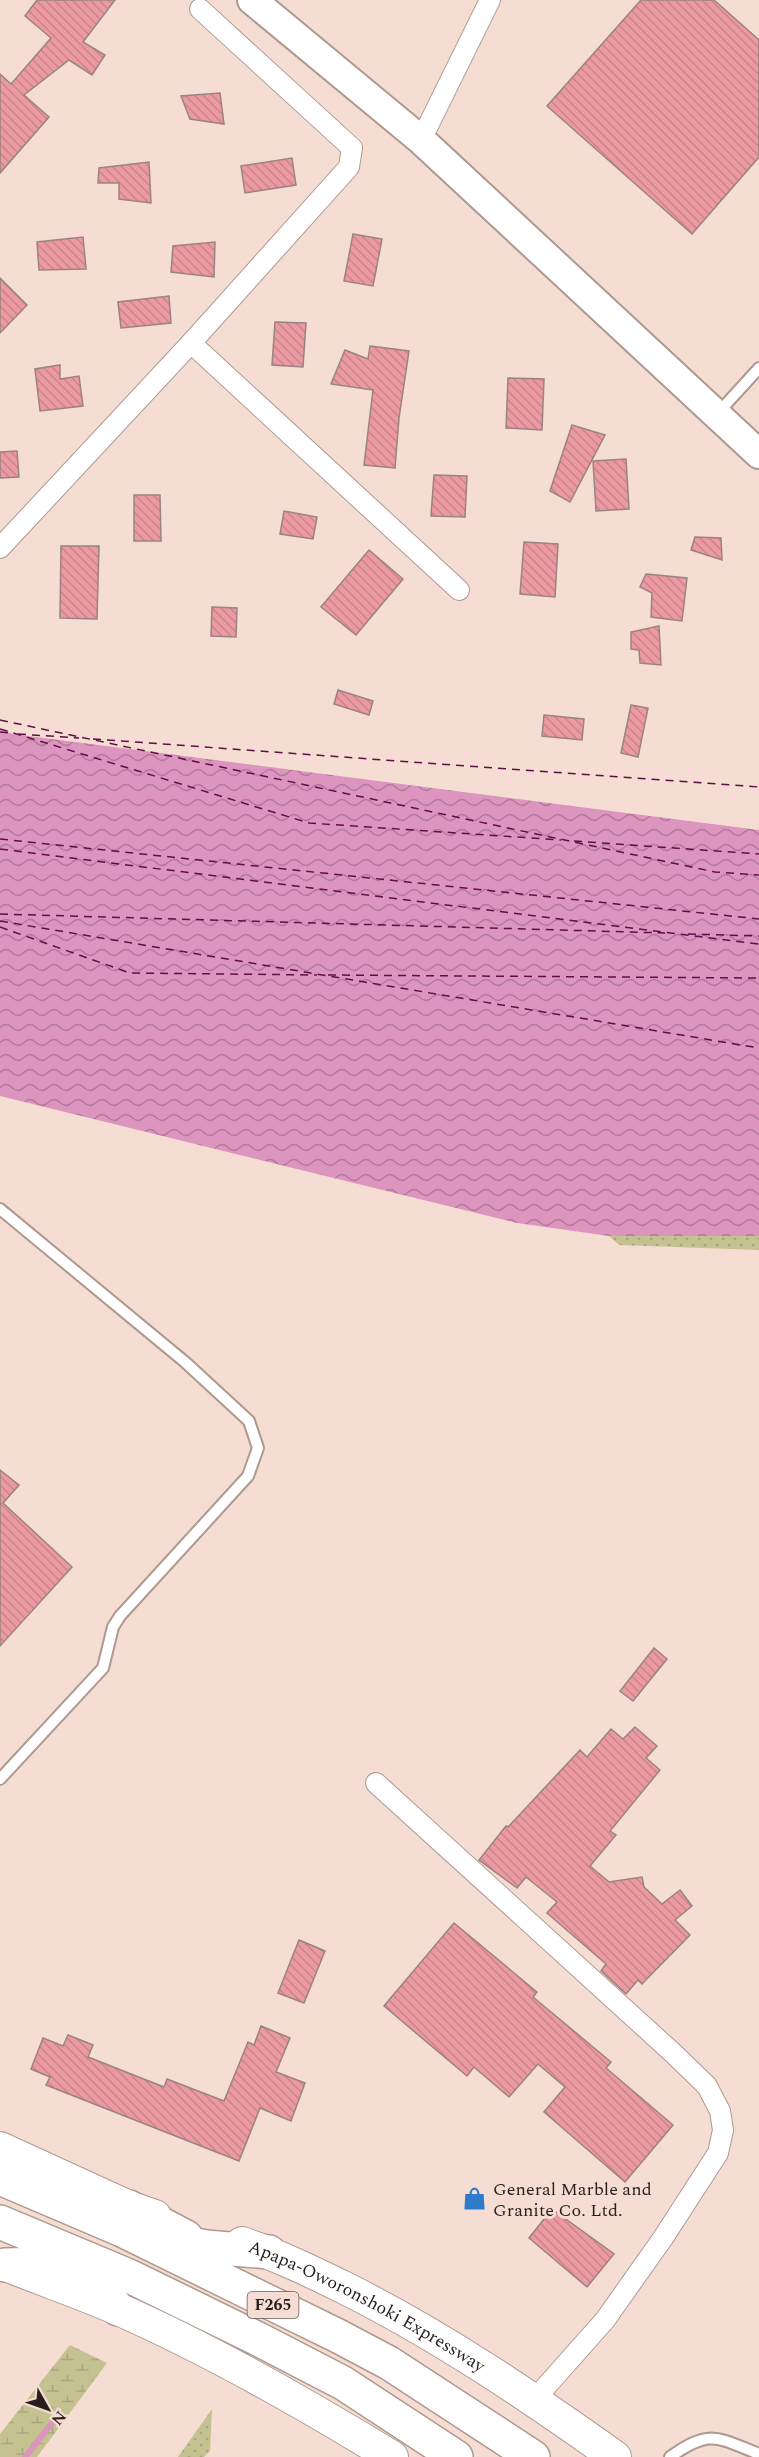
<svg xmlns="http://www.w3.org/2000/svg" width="759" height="2457" font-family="Spectral,serif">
<defs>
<pattern id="grass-dots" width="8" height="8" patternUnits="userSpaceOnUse" patternTransform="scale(1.5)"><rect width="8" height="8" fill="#c4c290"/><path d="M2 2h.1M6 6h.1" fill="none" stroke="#a8a67c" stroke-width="1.8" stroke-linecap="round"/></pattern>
<pattern id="wetland-marsh" width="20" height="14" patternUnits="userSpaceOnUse" patternTransform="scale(1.5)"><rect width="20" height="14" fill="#c4c290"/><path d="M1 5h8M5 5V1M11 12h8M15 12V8" fill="none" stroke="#a8a67c"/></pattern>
<pattern id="water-waves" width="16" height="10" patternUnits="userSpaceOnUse" patternTransform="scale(1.5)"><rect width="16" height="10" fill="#db95be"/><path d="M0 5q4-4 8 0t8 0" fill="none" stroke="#b2799a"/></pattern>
<pattern id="building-back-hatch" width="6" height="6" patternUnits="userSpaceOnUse" patternTransform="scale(1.5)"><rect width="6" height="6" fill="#ec9aa1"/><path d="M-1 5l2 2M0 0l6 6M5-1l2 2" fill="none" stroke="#ca848a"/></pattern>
</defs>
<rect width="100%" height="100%" fill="#f5ddd3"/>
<g fill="url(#grass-dots)">
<path d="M609,1236H759V1250L619,1245Z"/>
<path d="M212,2409L210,2451L204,2457H178Z"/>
</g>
<path fill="url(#wetland-marsh)" d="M70,2345L107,2363L37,2457H0V2434Z"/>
<path fill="url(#water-waves)" d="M0,730L13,734L759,830V1236H609L517,1223L0,1096Z"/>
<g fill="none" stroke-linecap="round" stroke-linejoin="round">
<path stroke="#db95be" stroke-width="6" d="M25,2457L52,2423"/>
<g stroke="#600e48" stroke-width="1.5" stroke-dasharray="8 6" stroke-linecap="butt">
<path d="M0,720L715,872L759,875"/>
<path d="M0,729L309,823L561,840"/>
<path d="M0,732L10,733"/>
<path d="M18,734L79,738"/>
<path d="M93,739L759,787"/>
<path d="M0,839L759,919"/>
<path d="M574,841L759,854"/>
<path d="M0,849L759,944"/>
<path d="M0,914L665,933"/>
<path d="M0,921L759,1048"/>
<path d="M0,927L130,973L317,975"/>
<path d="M688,934L759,936"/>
<path d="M328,975L759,978"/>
</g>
</g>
<g fill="url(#building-back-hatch)" stroke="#9b8284" stroke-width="1.5">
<path d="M37,0H115L83,42L105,55L92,75L69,60L24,95L49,117L0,173V74L11,84L51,38L25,16Z"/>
<path d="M641,0H714L759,40V157L692,234L547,106Z"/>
<path d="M220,93L224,124L190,119L181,96Z"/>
<path d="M292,158L296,185L245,193L241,166Z"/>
<path d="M149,162L151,203L119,199V183H98L99,168Z"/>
<path d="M353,234L382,239L373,286L344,281Z"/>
<path d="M83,237L86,269L39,270L37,242Z"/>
<path d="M215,242L214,277L171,272L173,246Z"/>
<path d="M0,278L27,305L0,333Z"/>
<path d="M169,296L171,323L121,328L118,302Z"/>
<path d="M275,322L306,323L303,367L272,365Z"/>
<path d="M370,346L409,351L399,418L395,468L364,465L373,390L331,384L345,350L368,359Z"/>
<path d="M60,365V379L79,376L83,406L40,411L35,369Z"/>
<path d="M508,378L544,379L542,430L506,428Z"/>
<path d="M572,425L605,435L570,502L550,491Z"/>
<path d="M17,451L19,477L0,478V452Z"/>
<path d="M626,459L629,509L596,511L593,461Z"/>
<path d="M434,475L467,476L465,517L431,516Z"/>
<path d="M134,495H160L161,541H134Z"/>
<path d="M284,511L317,517L313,539L280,534Z"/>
<path d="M695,537L721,538L722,560L691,550Z"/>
<path d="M524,542L558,544L555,597L520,594Z"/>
<path d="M61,546H99L97,619L60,618Z"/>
<path d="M369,550L403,579L356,635L321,607Z"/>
<path d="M646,574L687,578L682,621L651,617L652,593L640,587Z"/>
<path d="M212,607L237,608L236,637L211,636Z"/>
<path d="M659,626L661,665L640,663L639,650L631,649V632Z"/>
<path d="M338,690L373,701L369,715L334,704Z"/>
<path d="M631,705L648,708L638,757L621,753Z"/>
<path d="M544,715L584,719L582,740L542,736Z"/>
<path d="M0,1470L19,1485L3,1503L72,1567L0,1646Z"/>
<path d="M654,1648L667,1659L633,1701L620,1691Z"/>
<path d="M635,1727L657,1746L646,1758L660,1770L610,1831L616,1835L590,1866L609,1882L642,1877L644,1887L662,1904L680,1890L692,1906L675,1920L690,1935L642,1984L638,1980L626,1994L601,1971L606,1964L547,1913L557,1902L526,1877L517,1888L479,1860L506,1826L508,1827L580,1750L587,1757L611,1729L623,1739Z"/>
<path d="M454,1923L537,1992L533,1997L611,2062L606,2068L673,2125L625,2182L544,2112L565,2087L538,2064L509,2097L474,2067L467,2076L384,2006Z"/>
<path d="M299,1940L325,1951L304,2003L278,1993Z"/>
<path d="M261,2026L290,2038L276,2072L305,2083L291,2121L260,2108L239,2161L46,2085L50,2077L31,2069L43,2038L63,2046L68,2035L93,2045L88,2057L164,2087L167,2079L224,2101L248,2042L254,2045Z"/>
<path d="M552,2209L614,2254L587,2287L529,2238Z"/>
</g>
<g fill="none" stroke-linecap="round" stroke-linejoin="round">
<defs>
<g id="service">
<path d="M718,413L759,368"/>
<path d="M0,1209L185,1362L249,1421L258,1448L248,1476L120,1616L113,1627L103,1668L0,1779"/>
<path d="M670,2457C710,2429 716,2437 759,2454"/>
</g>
<g id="minor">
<path d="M421,140L490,0"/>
<path d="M191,343L459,590"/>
<path d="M0,548L191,343L349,167L352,148L200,9"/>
<path d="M376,1783L673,2053L707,2086L720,2111L723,2130L718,2153L663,2238L605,2320L534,2400"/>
</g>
<path id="secondary" d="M252,0L421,140L759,454"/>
<g id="primary">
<path d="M0,2148L129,2207L155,2216"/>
<path id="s1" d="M242,2243C277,2255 310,2271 343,2287C439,2335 528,2395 615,2457"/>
<path d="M6,2265C43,2280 81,2293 118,2309C213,2351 304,2403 392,2457"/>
</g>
<g id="motorway">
<path d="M0,2178L122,2230L338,2336L389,2363L533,2457"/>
<path d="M129,2207L186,2237"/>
<path d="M0,2222L129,2276L258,2339L343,2383L456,2457"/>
<path d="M164,2239L206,2247L269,2252"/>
<path d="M72,2257L78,2261L118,2309"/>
<path d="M5,2265L84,2263"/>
</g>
</defs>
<use href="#service" stroke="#af998f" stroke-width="14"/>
<use href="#minor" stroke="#af998f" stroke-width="22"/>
<use href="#secondary" stroke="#af998f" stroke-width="32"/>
<use href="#primary" stroke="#af998f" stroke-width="34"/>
<use href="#motorway" stroke="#af998f" stroke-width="36"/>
<use href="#service" stroke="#fff" stroke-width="10"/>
<use href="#minor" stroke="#fff" stroke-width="20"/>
<use href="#secondary" stroke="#fff" stroke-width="28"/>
<use href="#primary" stroke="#fff" stroke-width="32"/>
<use href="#motorway" stroke="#fff" stroke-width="33"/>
</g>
<defs>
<symbol id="shop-bare" viewBox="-9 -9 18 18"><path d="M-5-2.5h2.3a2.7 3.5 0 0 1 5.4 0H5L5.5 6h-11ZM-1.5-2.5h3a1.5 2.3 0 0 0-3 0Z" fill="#2c7ccb" stroke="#f5ddd3" stroke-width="2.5" paint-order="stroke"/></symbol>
</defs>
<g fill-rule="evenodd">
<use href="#shop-bare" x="458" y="2182" width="33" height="33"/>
</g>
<g text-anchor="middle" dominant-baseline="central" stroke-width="6" stroke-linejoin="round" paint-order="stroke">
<rect fill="#f5ddd3" stroke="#665853" stroke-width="1.5" x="247.5" y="2292" width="51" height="26" rx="4.5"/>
<g font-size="16" font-weight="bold" fill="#281f1c">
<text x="273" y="2305">F265</text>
</g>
<g font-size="18" fill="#281f1c" stroke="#f5ddd3" text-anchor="start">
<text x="493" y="2189">General Marble and<tspan x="493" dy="21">Granite Co. Ltd.</tspan></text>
</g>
<g font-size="18" fill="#281f1c" stroke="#f5ddd3">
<text stroke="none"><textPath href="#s1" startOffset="140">Apapa-Oworonshoki Expressway</textPath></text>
</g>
</g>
<g transform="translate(48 2409) rotate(130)" stroke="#f5ddd3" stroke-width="4.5" paint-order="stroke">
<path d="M0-4.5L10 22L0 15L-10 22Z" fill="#281f1c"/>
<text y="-9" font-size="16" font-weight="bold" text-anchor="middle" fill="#281f1c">N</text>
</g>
</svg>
